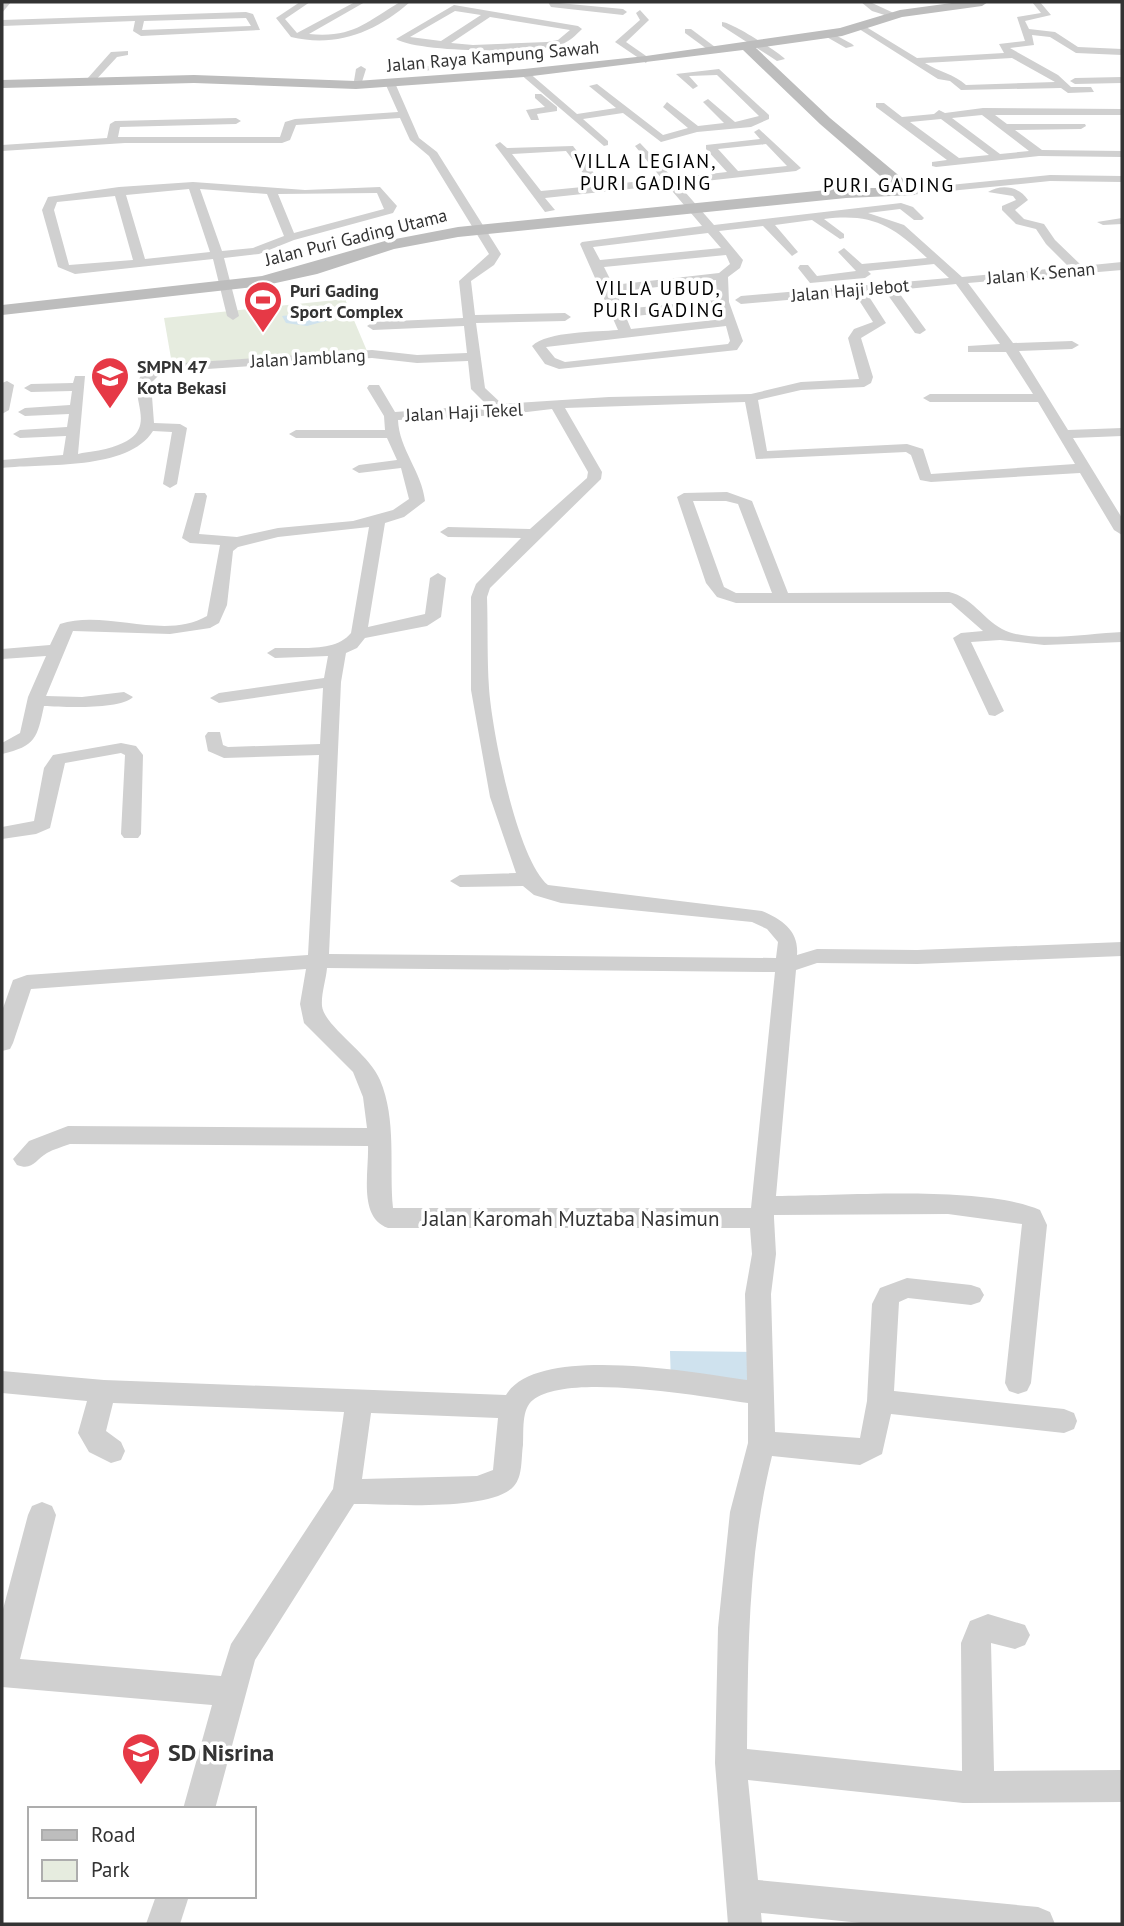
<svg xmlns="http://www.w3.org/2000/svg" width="1124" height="1926" font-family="'PT Sans',sans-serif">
<rect width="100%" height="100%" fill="#fff"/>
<path fill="#e6ecdf" d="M345,299L367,351L172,364L164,318Z"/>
<g fill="#cfe2ee">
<path d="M325,311L329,320L307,326L286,323L282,316Z"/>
<path d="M670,1351L760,1352L763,1386L671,1385Z"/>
</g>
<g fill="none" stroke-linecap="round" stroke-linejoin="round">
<g fill="#d0d0d0" fill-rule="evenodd">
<path d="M3,2H11L2,13Z"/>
<path d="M300,2H310L285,19L297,33L355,2H365L309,34C353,38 365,23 400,2H410C376,32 336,48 291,37L276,18Z"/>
<path d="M548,2L623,9L627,12L623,15L551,7Z"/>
<path d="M861,2H870L898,15L894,18L872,11Z"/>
<path d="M1032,2H1040L1051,15L1025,21L1029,29L1055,32L1078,47L1122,49V55L1076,53L1050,37L1032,35L1034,45L1010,48L1058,75L1071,87H1091L1094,92L1068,93L1061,88L961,90L950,81L938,79L856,27L863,25L917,58L1004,53L999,44L1025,41L1017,17L1041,13ZM1012,58L1055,82L966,85C954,74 939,72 925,63Z"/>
<path d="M454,5L578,26L582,29C576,35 569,42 560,45C532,53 420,53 396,39ZM455,11L481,15L441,41L410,37ZM490,17L570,30L558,40L547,42L473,45L451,43Z"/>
<path d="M640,10L649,20L626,42L649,58L646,63L615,42L640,20L636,13Z"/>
<path d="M246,12L253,14L260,30L141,36L133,31L135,21L2,26V20ZM246,18L251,26L142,30L144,21Z"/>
<path d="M722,22C731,22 777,51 785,59L777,61C758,48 741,39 722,26Z"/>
<path d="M685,29H691L719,50L711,52L685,33Z"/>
<path d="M828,31L852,44L854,46L846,48L825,36Z"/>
<path d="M128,51V55L117,57L93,83H87V79L111,52Z"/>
<path d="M454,63L457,68L408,72L403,69Z"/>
<path d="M361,66L366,69L361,85L353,87L356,69Z"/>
<path d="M719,69L769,115V119L751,127L697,132L661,142L623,113L583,119L608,141V145L604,146L519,73L527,71L577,114L616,108L589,86L597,84L663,135L688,128L663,107L667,102L698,126L724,123L703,102L708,99L735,122L759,116L717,75L689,76L698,86L693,89L676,74Z"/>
<path d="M1122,77V83L1075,84L1070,81L1075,78Z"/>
<path d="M390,80L395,83L419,138L437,152L501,254L494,265L471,281L475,315L565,313L571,317L565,321L476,323L485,388L502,404L609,397L751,394L801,382L859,379L848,338L854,329L873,322L855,294L741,304L735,300L741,296L949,278L934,264L868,271L871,274L865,278L810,283L798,268L800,265H808L817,276L856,271L838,252L844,248L862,264L927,258C892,225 872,213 824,219L844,234V238L840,239L812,220L775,225L798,252L792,256L763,226L719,231L743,260L740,268L728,277L729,302L743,341L737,350L559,369L545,364L532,346C548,331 596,332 618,330L580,244L582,242L702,226L667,185L545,198L555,210L545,212L495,145L500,142L507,148L573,146L603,185L662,179L635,146L640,143L673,178L727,172L706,149V145L760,139L754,132L759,129L801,168L796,171L678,184L714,225L901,203L913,207L924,218L922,220H914L900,209L868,213L904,225L962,277L1069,267L1046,244L1036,229L1016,224L1002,210V206L1016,200L1013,196L988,192C1001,184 1019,186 1028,200L1015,210L1024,219L1044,224L1055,240L1082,266L1122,262V270L968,283L1013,343L1072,341L1079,345L1072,349L1019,351L1068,430L1122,428V436L1073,438L1122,518V535L1114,530L1080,473L931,482L920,480L911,455L906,452L756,459L745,402L565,408L602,472L601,479L490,588L487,597C488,627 487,658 489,688C492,731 517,859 548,885L762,911C783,920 799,931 797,955L817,949L917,950L1122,942V956L917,964L817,963L796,970L776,1196C843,1196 982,1185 1040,1210L1047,1225L1031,1383L1027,1391L1018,1394L1009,1391L1005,1383L1022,1224L948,1214L774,1215V1218L776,1254L771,1294L775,1432L860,1438L867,1401L872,1304L880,1288L907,1278L971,1285L980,1288L984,1295L980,1302L971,1305L908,1298L899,1302L894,1391L1064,1409L1074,1413L1077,1421L1074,1429L1064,1433L891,1414L882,1454L860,1465L772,1456C748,1553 748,1649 747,1749L962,1771L961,1643L970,1621L988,1614L1025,1625L1030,1635L1025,1645L1015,1649L991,1643L994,1771L1122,1770V1802L963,1803L748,1780L758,1880L1038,1907L1050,1912L1055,1924H871L761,1913L762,1924H728L715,1763L718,1628L730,1512L748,1443V1403C704,1397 567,1372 533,1400C521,1409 524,1432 523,1445C521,1458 523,1476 514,1486C492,1512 388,1504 354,1504L255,1660L215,1809H183L212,1705L2,1687V1613L28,1515L32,1506L42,1502L52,1506L56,1515L20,1659L221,1676L231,1644L333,1489L344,1412L113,1403L106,1431L121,1442L125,1451L121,1460L111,1463L89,1452L78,1433L87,1401L2,1393V1371L104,1380L506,1395C537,1343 696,1373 747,1380L745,1294L752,1254L750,1228H388C358,1218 369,1172 368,1146L70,1144C62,1147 54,1149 47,1153C35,1160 33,1171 17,1165L13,1159L29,1141L68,1126L367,1128L363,1097L353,1072L304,1023L300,1004L306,969L31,989L13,1043L10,1049L2,1051V1011L13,980L27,975L308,955L319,755L224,758L208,751L205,736L208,732H220L223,745L228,747L320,744L323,688L219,703L210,698L219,693L324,678L328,656L275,658L267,653L275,648C298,647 335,653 351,633L369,527L278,537L238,547L233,551L227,605L219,623L210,628L170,634L73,631L46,696L82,697L124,692L133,697C120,710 63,707 44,706C37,738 36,746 2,754V743L20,733L28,697L46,656L2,659V649L50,645L60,624C106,609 164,641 207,616L220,545L190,543L182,538L195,493H205L207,496L199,534L237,537L278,528L353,521L393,510L409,499L401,468L359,473L352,469L359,465L397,460L387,438H296L289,434L296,430H385L384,416L367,388L369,385H379L395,412L487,405L471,389L468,361L417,363L372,358L162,372L151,383L154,423L180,424L187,428L177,484L170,488L163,484L172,432L153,431C128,471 45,463 2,468V460L63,455L66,436L20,438L13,434L20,430L67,427L69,414L25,416L18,412L25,408L70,405L72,391L31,392L24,388L31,384L73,383L75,376H85L78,454L82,453C192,439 104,390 154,365L372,350L417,355L467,353L464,326L373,330L367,326L373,322L463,318L459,281L489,254L429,156L410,140L400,118L296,125L290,140L282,143H125L2,151V145L107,138L110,124L115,121L236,118L241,121L236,124L120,127L118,137H280L285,122L295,119L398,112L385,83ZM766,144L787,166L738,171L718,149ZM566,151L593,186L541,191L512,154ZM708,233L721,248L600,260L593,247ZM726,255L730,264L719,273L613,285L604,267ZM716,280L717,300L623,309L616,292ZM956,284L1000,344L968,346V352H1006L1033,394H930L923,398L930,402H1038L1075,464L931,474L923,449L907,444L767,451L758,400L801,390L864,387L871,383L873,377L861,338L886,323L866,292L885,291L915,333L920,334L926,330L897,290ZM720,307L724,319L631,329L626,317ZM726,326L730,341L728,344L565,362L555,358L546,347ZM552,409L588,472L587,478L530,529L448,527L440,532L448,537L521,538L476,584L471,597V690L490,797L516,873L460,875L450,881L460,887L523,886L534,895L561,903L752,922L767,929L778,942L776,958L329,954L341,682L346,653L357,648L365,638L427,626L441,617L446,578L438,573L430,578L425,614L368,627L385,523L404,517L425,501C422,472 399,449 398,420L501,415ZM327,968L775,972L751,1208H393C389,1167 397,1120 380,1080C369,1053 324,1026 322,1006C321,994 326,980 327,968ZM371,1413L498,1418L493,1470L477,1476L362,1479Z"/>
<path d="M535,94H541L557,107V111L537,114L539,120H531L526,110L545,107L535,98Z"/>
<path d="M876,103H884L902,117L934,114L939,110L945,113L983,108L1122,109V115H995L1007,124H1085L1086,126L1081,129L1015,130L1042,150L1122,151V157L1039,156L936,167L932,166V162L947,160L876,107ZM982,115L1029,151L1000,154L952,118ZM941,119L989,155L959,158L910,122Z"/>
<path d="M1050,175L1122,176V182L1050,181L909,195L903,192L909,189Z"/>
<path d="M193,182L305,190L380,187L397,206L393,213L294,240L259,254L224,258L239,316L233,320L227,316L213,259L75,274L58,267L42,210L48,197L119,187ZM189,189L210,252L145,259L126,195ZM200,189L267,194L284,236L253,248L222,251ZM377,193L384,209L294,233L278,194ZM115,196L133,260L69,265L54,210L57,202Z"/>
<path d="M1122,218V224L1103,225L1097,222Z"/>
<path d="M7,381L14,385L9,410L2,414V383Z"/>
<path d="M727,492L752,501L788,593L949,592C973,598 982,618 1002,629C1030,644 1091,633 1122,632V642L1044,645L1000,640L971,642L1004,711L995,716L989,715L953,638L961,633L983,631L951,603H736L717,597L706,583L677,497L684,493ZM693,501H726L738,504L772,593H736L724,587Z"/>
<path d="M121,743L136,746L143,755L141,834L138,838H124L121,834L125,755L121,753L65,763L50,828L36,834L2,839V827L34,821L44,768L53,755Z"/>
<path d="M156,1896H189L180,1924H146Z"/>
</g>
<path fill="#bdbdbd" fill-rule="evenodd" d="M959,2H988L982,6L902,17L842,36L756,48L830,118L915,189V195L846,198L458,237L394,249L317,274L262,286L2,315V305L262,276L385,241L458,227L846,188H894L820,124L743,50L524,77L356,89L194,83L2,88V80L194,75L356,81L524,69L646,56L840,28L900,10Z"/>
</g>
<defs>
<symbol id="stadium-pin" viewBox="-11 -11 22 30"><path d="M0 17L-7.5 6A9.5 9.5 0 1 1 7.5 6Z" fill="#e63946" stroke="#fff"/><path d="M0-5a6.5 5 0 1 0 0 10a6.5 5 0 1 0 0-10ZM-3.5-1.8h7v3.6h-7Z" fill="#fff"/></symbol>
<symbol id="school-pin" viewBox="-11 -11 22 30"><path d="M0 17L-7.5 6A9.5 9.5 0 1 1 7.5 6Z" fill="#e63946" stroke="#fff"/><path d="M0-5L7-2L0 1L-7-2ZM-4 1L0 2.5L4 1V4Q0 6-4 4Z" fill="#fff"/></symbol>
</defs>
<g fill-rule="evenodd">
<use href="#stadium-pin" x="241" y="278" width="44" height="60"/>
<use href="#school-pin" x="88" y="354" width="44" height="60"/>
<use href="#school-pin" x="119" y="1730" width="44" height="60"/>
</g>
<g text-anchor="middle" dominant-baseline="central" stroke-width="7" stroke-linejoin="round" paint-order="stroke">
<g font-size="18" fill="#333" stroke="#fff">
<text transform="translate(493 56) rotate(-5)">Jalan Raya Kampung Sawah</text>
<text transform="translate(356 237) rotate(-14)">Jalan Puri Gading Utama</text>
<text transform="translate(1041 273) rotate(-5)">Jalan K. Senan</text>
<text transform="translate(850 290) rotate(-5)">Jalan Haji Jebot</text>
<text transform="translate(308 358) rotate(-3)">Jalan Jamblang</text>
<text transform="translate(464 412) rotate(-3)">Jalan Haji Tekel</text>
</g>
<g font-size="18" font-weight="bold" fill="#333" stroke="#fff" text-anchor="start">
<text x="290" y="290">Puri Gading<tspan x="290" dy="21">Sport Complex</tspan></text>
<text x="137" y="366">SMPN 47<tspan x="137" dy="21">Kota Bekasi</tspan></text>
</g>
<g font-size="19" letter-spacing="2" fill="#000" stroke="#fff">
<text x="646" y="161">VILLA LEGIAN,<tspan x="646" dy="22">PURI GADING</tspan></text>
<text x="889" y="185">PURI GADING</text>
<text x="659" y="288">VILLA UBUD,<tspan x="659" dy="22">PURI GADING</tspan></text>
</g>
<g font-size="21" fill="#333" stroke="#fff">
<text x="571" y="1218">Jalan Karomah Muztaba Nasimun</text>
</g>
<g font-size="24" font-weight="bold" fill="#333" stroke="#fff" text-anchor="start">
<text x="168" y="1752">SD Nisrina</text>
</g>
</g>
<rect width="1124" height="1926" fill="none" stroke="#333333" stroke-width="7"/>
<rect x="28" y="1807" width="228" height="91" fill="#ffffff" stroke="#adadad" stroke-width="2"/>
<rect x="42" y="1830" width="35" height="10" fill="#bdbdbd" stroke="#adadad" stroke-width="2"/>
<text x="91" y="1842" font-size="21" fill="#333333">Road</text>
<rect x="42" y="1860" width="35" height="21" fill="#e6ecdf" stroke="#adadad" stroke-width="2"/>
<text x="91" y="1877" font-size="21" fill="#333333">Park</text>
</svg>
